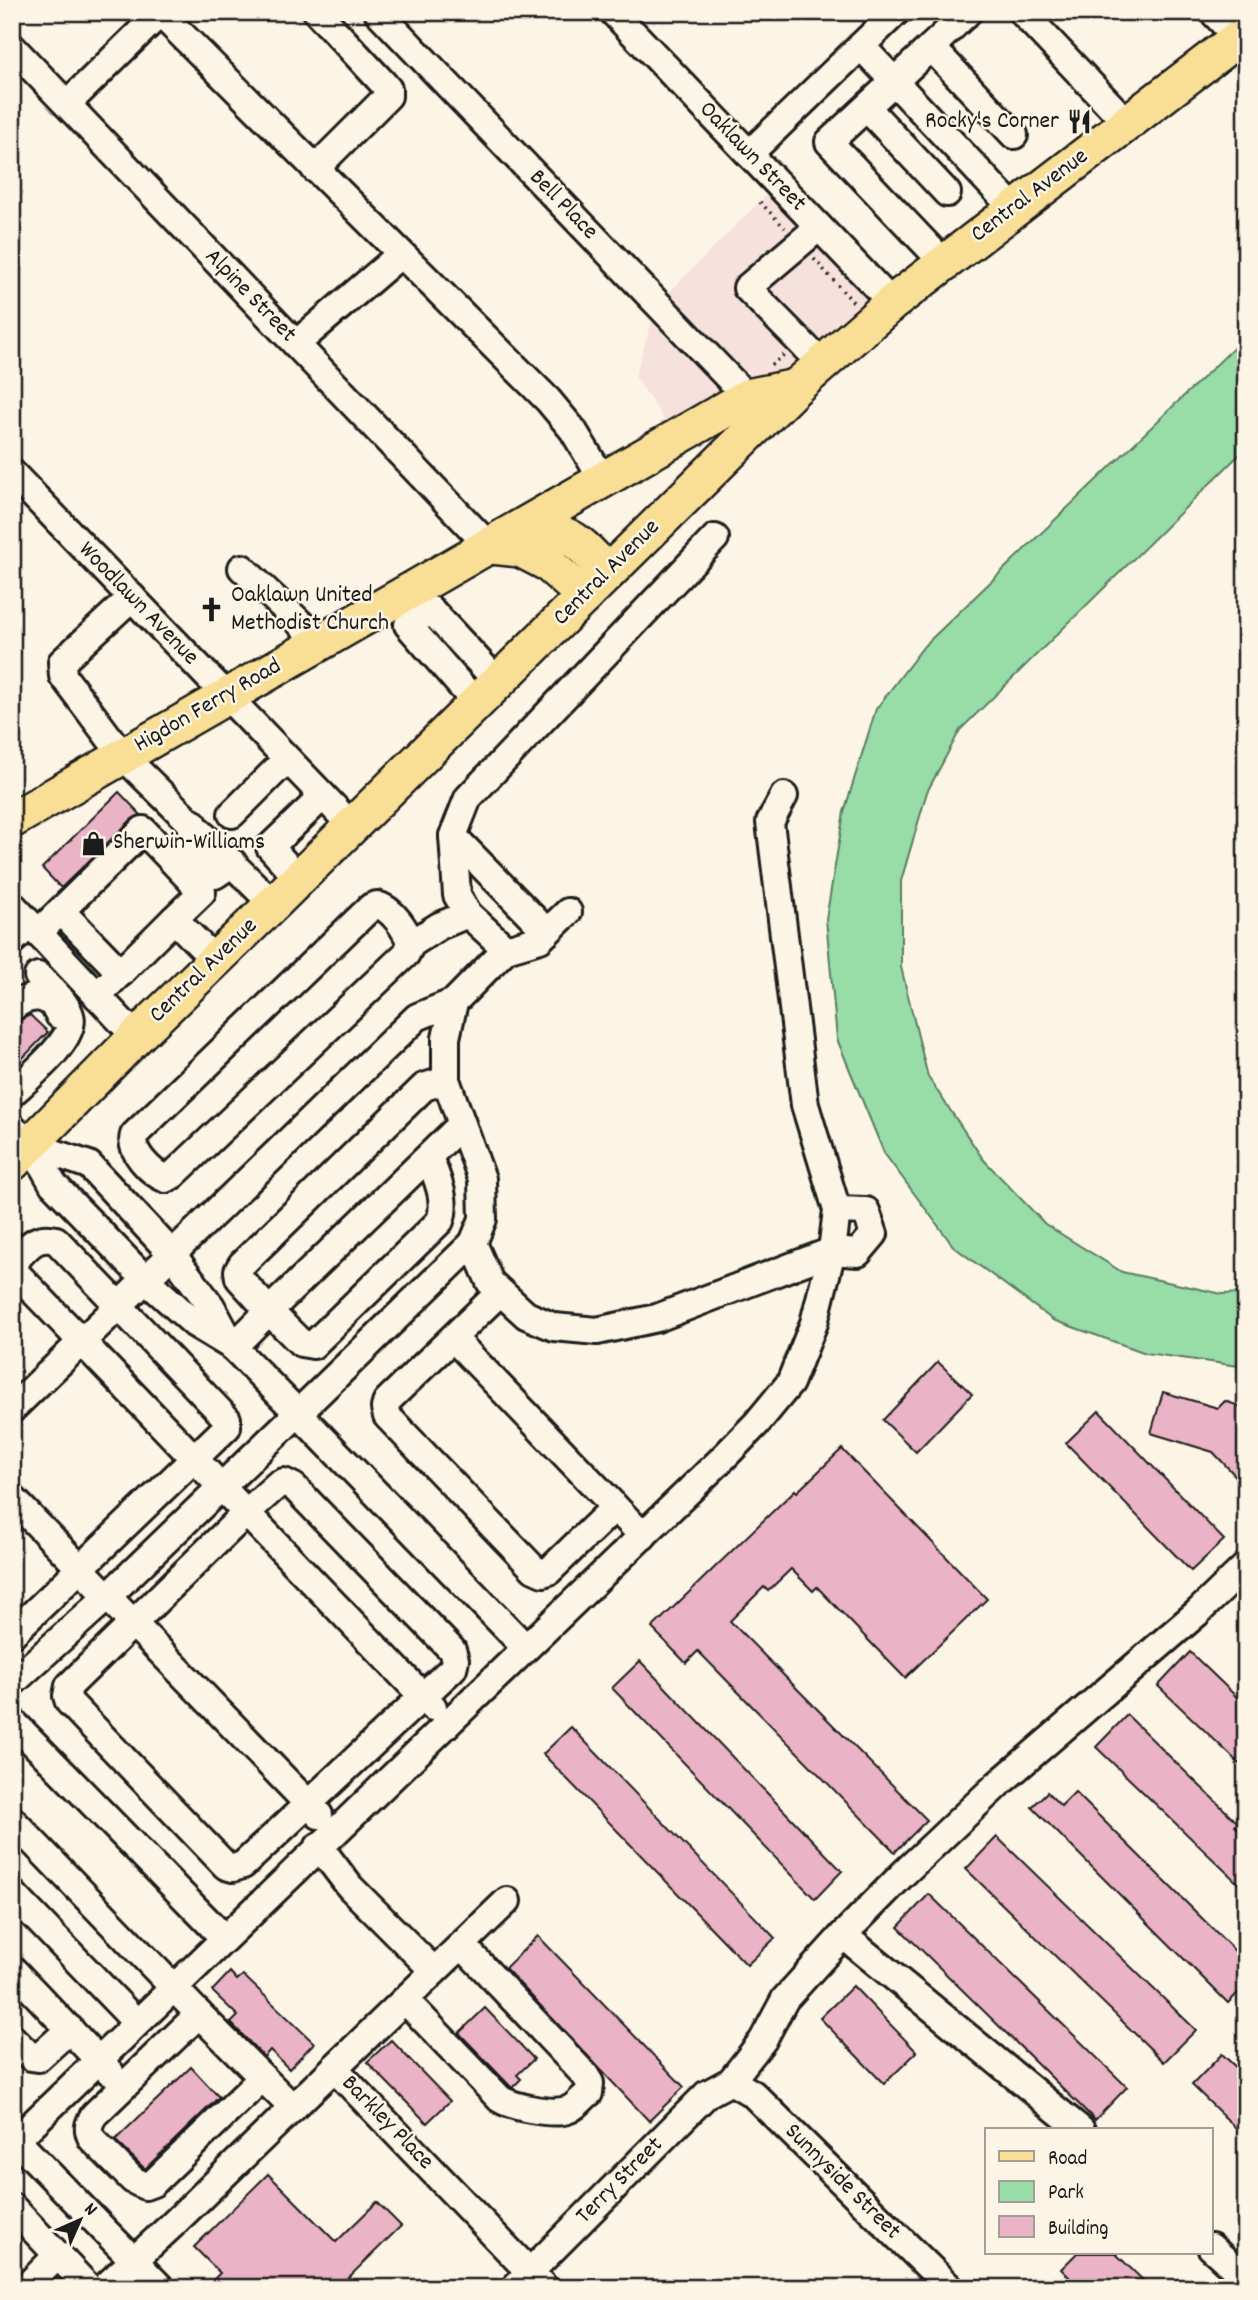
<svg xmlns="http://www.w3.org/2000/svg" width="1258" height="2300" font-family="Dekko,sans-serif">
<rect width="100%" height="100%" fill="#fcf5e5"/>
<filter id="ink" filterUnits="userSpaceOnUse"><feTurbulence type="fractalNoise" baseFrequency=".0143" numOctaves="2"/><feDisplacementMap in="SourceGraphic" scale="14" xChannelSelector="R" yChannelSelector="G"/><feConvolveMatrix kernelMatrix="1 2 1 2 8 2 1 2 1" color-interpolation-filters="sRGB"/></filter>
<g filter="url(#ink)">
<path fill="#f7e1dc" d="M777,184L892,303L796,387L676,438L635,376L657,304Z"/>
<path fill="#98dca8" stroke="#5a7c62" stroke-width="2" d="M1246,336V448L960,730L927,792L901,881V967L928,1077L983,1159L1045,1224L1122,1272L1222,1294L1246,1293V1367L1146,1353L1053,1320L954,1247L884,1153L837,1039L826,919L844,812L876,709L924,646Z"/>
<g fill="#ebb3c6" stroke="#1c1c1c" stroke-width="2">
<path d="M119,792L141,815L132,819L61,888L42,868Z"/>
<path d="M30,1015L48,1032L12,1069V1024Z"/>
<path d="M938,1362L972,1394L916,1452L883,1420Z"/>
<path d="M1163,1392L1218,1408L1225,1401L1239,1406L1246,1413V1487L1213,1452L1151,1433Z"/>
<path d="M1099,1411L1224,1540L1191,1571L1066,1443Z"/>
<path d="M842,1449L987,1599L905,1678L817,1587L813,1591L791,1569L768,1591L764,1587L730,1621L927,1820L895,1852L698,1651L686,1663L652,1628L795,1490L797,1492Z"/>
<path d="M1190,1652L1246,1706V1770L1158,1686Z"/>
<path d="M640,1661L842,1871L815,1899L612,1688Z"/>
<path d="M1127,1715L1238,1823L1235,1826L1246,1836V1891L1096,1747Z"/>
<path d="M571,1727L775,1938L747,1965L543,1754Z"/>
<path d="M1047,1792L1061,1806L1075,1792L1246,1962V1985L1228,2003L1032,1807Z"/>
<path d="M997,1837L1196,2030L1164,2062L966,1869Z"/>
<path d="M929,1894L1127,2087L1095,2120L898,1927Z"/>
<path d="M538,1936L684,2087L649,2121L505,1968Z"/>
<path d="M230,1972L237,1980L243,1975L314,2043L289,2069L270,2050L264,2057L231,2023L238,2016L212,1991Z"/>
<path d="M853,1986L917,2052L884,2084L820,2018Z"/>
<path d="M485,2008L534,2059L517,2075L521,2079L512,2088L459,2033Z"/>
<path d="M391,2040L450,2101L427,2123L367,2062Z"/>
<path d="M1222,2054L1246,2077V2138L1192,2085Z"/>
<path d="M191,2067L219,2097L145,2169L115,2140Z"/>
<path d="M268,2174L336,2242L377,2202L401,2226L338,2288H205L220,2273L194,2247Z"/>
<path d="M1077,2253H1115L1151,2288H1080L1061,2269Z"/>
</g>
<g fill="none" stroke-linecap="round" stroke-linejoin="round">
<defs>
<g id="minor">
<path d="M378,12L747,397"/>
<path d="M613,12L892,303"/>
<path d="M1022,12L1127,123"/>
<path d="M1213,12L1238,38"/>
<path d="M160,13L548,400L573,430L603,480"/>
<path d="M861,46L1013,208"/>
<path d="M12,47L488,545"/>
<path d="M931,47L968,12"/>
<path d="M67,104L161,12"/>
<path d="M867,108L947,193"/>
<path d="M749,154L896,12"/>
<path d="M315,169L388,96V89L382,82L317,12"/>
<path d="M819,227L747,288L822,364"/>
<path d="M944,263L829,142L931,47L1014,135"/>
<path d="M296,344L401,254"/>
<path d="M12,473L352,826"/>
<path d="M242,568L320,642"/>
<path d="M132,597L62,662L63,676L123,756L273,904"/>
<path d="M476,703L408,625L431,610L498,682"/>
<path d="M232,814L287,759"/>
<path d="M194,824L188,849L215,875L233,863"/>
<path d="M453,836L547,932"/>
<path d="M299,879L270,847L323,796"/>
<path d="M12,905L136,1037"/>
<path d="M377,905C393,909 406,930 411,944L406,954L173,1175L166,1179C151,1173 129,1151 134,1135L371,907Z"/>
<path d="M61,911L121,973"/>
<path d="M38,933L143,830L202,892L174,919"/>
<path d="M12,941L30,924"/>
<path d="M411,944L439,926L468,914"/>
<path d="M506,949L468,914L457,895L453,836L468,798L715,538"/>
<path d="M97,996L174,919L216,961"/>
<path d="M454,1002L446,1038V1080L482,1179L483,1219L473,1243L490,1282L526,1315L554,1327L597,1331L657,1318L832,1251L858,1253L874,1234L866,1211L837,1210"/>
<path d="M12,1008C28,994 50,992 59,1015"/>
<path d="M446,1080L424,1087L242,1264L238,1271L239,1278L269,1311L462,1124"/>
<path d="M12,1093C28,1078 78,1038 70,1015C65,1000 49,987 38,976"/>
<path d="M12,1128L31,1145L53,1184L146,1280L195,1324L233,1347L211,1306L172,1254L89,1165L31,1145"/>
<path d="M473,1243L298,1413L525,1647"/>
<path d="M12,1263C27,1249 34,1234 56,1240L227,1419V1427L12,1634"/>
<path d="M12,1269L433,1707"/>
<path d="M499,1293L387,1401L385,1408L387,1416L534,1569L543,1573L549,1571L615,1507"/>
<path d="M454,1339L643,1536"/>
<path d="M12,1409L417,1017L454,1002L506,949L540,939L568,912"/>
<path d="M284,1482L294,1487L452,1650L455,1660L453,1668L243,1865L233,1868L226,1866L69,1702L67,1696L69,1686L246,1513L277,1485Z"/>
<path d="M12,1498L319,1815"/>
<path d="M12,1683L108,1596L298,1413L233,1347L269,1311L301,1343L313,1345L440,1221C448,1199 436,1177 429,1157"/>
<path d="M12,1721L224,1938"/>
<path d="M12,1820L199,2014L293,2108"/>
<path d="M319,1846L350,1887L434,1971"/>
<path d="M12,1893L137,2023"/>
<path d="M843,1935L1081,2130"/>
<path d="M12,1969L110,2072"/>
<path d="M405,2000L500,2099C513,2107 551,2115 567,2110C575,2108 582,2098 589,2093L590,2083L585,2075L462,1945"/>
<path d="M199,2014L94,2115C88,2125 87,2129 92,2139L133,2180L145,2186L153,2183L262,2078"/>
<path d="M12,2038L31,2057L38,2058L70,2029"/>
<path d="M334,2068L507,1901"/>
<path d="M731,2081L753,2094L950,2288"/>
<path d="M12,2136L161,2288"/>
<path d="M16,2140L721,1460L757,1423L790,1383L814,1323L832,1251L837,1210L805,1105L770,822L784,796"/>
<path d="M12,2207L89,2288"/>
<path d="M1211,2247L1246,2279"/>
<path d="M25,2288L58,2255"/>
<path d="M104,2288L171,2226L334,2068L545,2288"/>
<path d="M514,2288L707,2094L731,2081L763,2040L785,1999L843,1935L904,1873L997,1785L1197,1613L1246,1566"/>
</g>
<g id="major">
<path d="M513,538C565,524 574,536 608,573"/>
<path d="M492,546L520,549L547,563L585,596"/>
<path d="M12,820L747,397L796,387"/>
<path d="M12,1163L136,1037L273,904L796,387L892,303L1246,32"/>
</g>
</defs>
<use href="#minor" stroke="#1c1c1c" stroke-width="32"/>
<use href="#major" stroke="#1c1c1c" stroke-width="40"/>
<g stroke="#1c1c1c" stroke-width="3.5" stroke-dasharray="2 5" stroke-linecap="butt">
<path d="M760,202L785,228"/>
<path d="M814,259L854,303"/>
<path d="M771,365L784,355"/>
</g>
<use href="#minor" stroke="#fcf5e5" stroke-width="26"/>
<use href="#major" stroke="#f9df96" stroke-width="35"/>
</g>
</g>
<defs>
<symbol id="restaurant-bare" viewBox="-9 -9 18 18"><path d="M-5-6h1v4h1v-4h1v4h1v-4h1v5L-1.5 .5V6h-2V.5L-5-1ZM5-6V6H3V1.5H1.5Q1.5-4 5-6Z" fill="#1c1c1c" stroke="#fcf5e5" stroke-width="2.5" paint-order="stroke"/></symbol>
<symbol id="church-bare" viewBox="-9 -9 18 18"><path d="M-1.2-6h2.4v3.5h3.3v2.4h-3.3V6h-2.4V-.1h-3.3v-2.4h3.3Z" fill="#1c1c1c" stroke="#fcf5e5" stroke-width="2.5" paint-order="stroke"/></symbol>
<symbol id="shop-bare" viewBox="-9 -9 18 18"><path d="M-5-2.5h2.3a2.7 3.5 0 0 1 5.4 0H5L5.5 6h-11ZM-1.5-2.5h3a1.5 2.3 0 0 0-3 0Z" fill="#1c1c1c" stroke="#fcf5e5" stroke-width="2.5" paint-order="stroke"/></symbol>
</defs>
<g fill-rule="evenodd">
<use href="#restaurant-bare" x="1062" y="104" width="35" height="35"/>
<use href="#church-bare" x="194" y="592" width="35" height="35"/>
<use href="#shop-bare" x="76" y="826" width="35" height="35"/>
</g>
<g text-anchor="middle" dominant-baseline="central" stroke-width="5" stroke-linejoin="round" paint-order="stroke">
<g font-size="24" fill="#1c1c1c" stroke="#fcf5e5" text-anchor="start">
<text x="1059" y="122" text-anchor="end">Rocky's Corner</text>
<text x="231" y="596">Oaklawn United<tspan x="231" dy="28">Methodist Church</tspan></text>
<text x="113" y="843">Sherwin-Williams</text>
</g>
<g font-size="24" fill="#1c1c1c" stroke="#fcf5e5">
<text transform="translate(752 157) rotate(46)">Oaklawn Street</text>
<text transform="translate(1030 196) rotate(-37)">Central Avenue</text>
<text transform="translate(563 205) rotate(46)">Bell Place</text>
<text transform="translate(250 296) rotate(46)">Alpine Street</text>
<text transform="translate(607 573) rotate(-45)">Central Avenue</text>
<text transform="translate(138 604) rotate(46)">Woodlawn Avenue</text>
<text transform="translate(208 706) rotate(-30)">Higdon Ferry Road</text>
<text transform="translate(204 971) rotate(-44)">Central Avenue</text>
<text transform="translate(387 2123) rotate(46)">Barkley Place</text>
<text transform="translate(620 2181) rotate(-45)">Terry Street</text>
<text transform="translate(842 2182) rotate(45)">Sunnyside Street</text>
</g>
</g>
<rect width="1258" height="2300" fill="none" stroke="#fcf5e5" stroke-width="42"/>
<rect x="21" y="21" width="1216" height="2258" fill="none" stroke="#1c1c1c" stroke-width="2.5" filter="url(#ink)"/>
<rect x="985" y="2128" width="228" height="126" fill="#fcf5e5" stroke="#a29e95" stroke-width="2"/>
<rect x="999" y="2151" width="35" height="10" fill="#f9df96" stroke="#a29e95" stroke-width="2"/>
<text x="1048" y="2164" font-size="21" fill="#1c1c1c">Road</text>
<rect x="999" y="2181" width="35" height="21" fill="#98dca8" stroke="#a29e95" stroke-width="2"/>
<text x="1048" y="2198" font-size="21" fill="#1c1c1c">Park</text>
<rect x="999" y="2216" width="35" height="21" fill="#ebb3c6" stroke="#a29e95" stroke-width="2"/>
<text x="1048" y="2234" font-size="21" fill="#1c1c1c">Building</text>
<g transform="translate(80 2220) rotate(45)" stroke="#fcf5e5" stroke-width="5" paint-order="stroke">
<path d="M0-5L12 26L0 18L-12 26Z" fill="#1c1c1c"/>
<text y="-10" font-size="19" font-weight="bold" text-anchor="middle" fill="#1c1c1c">N</text>
</g>
</svg>
